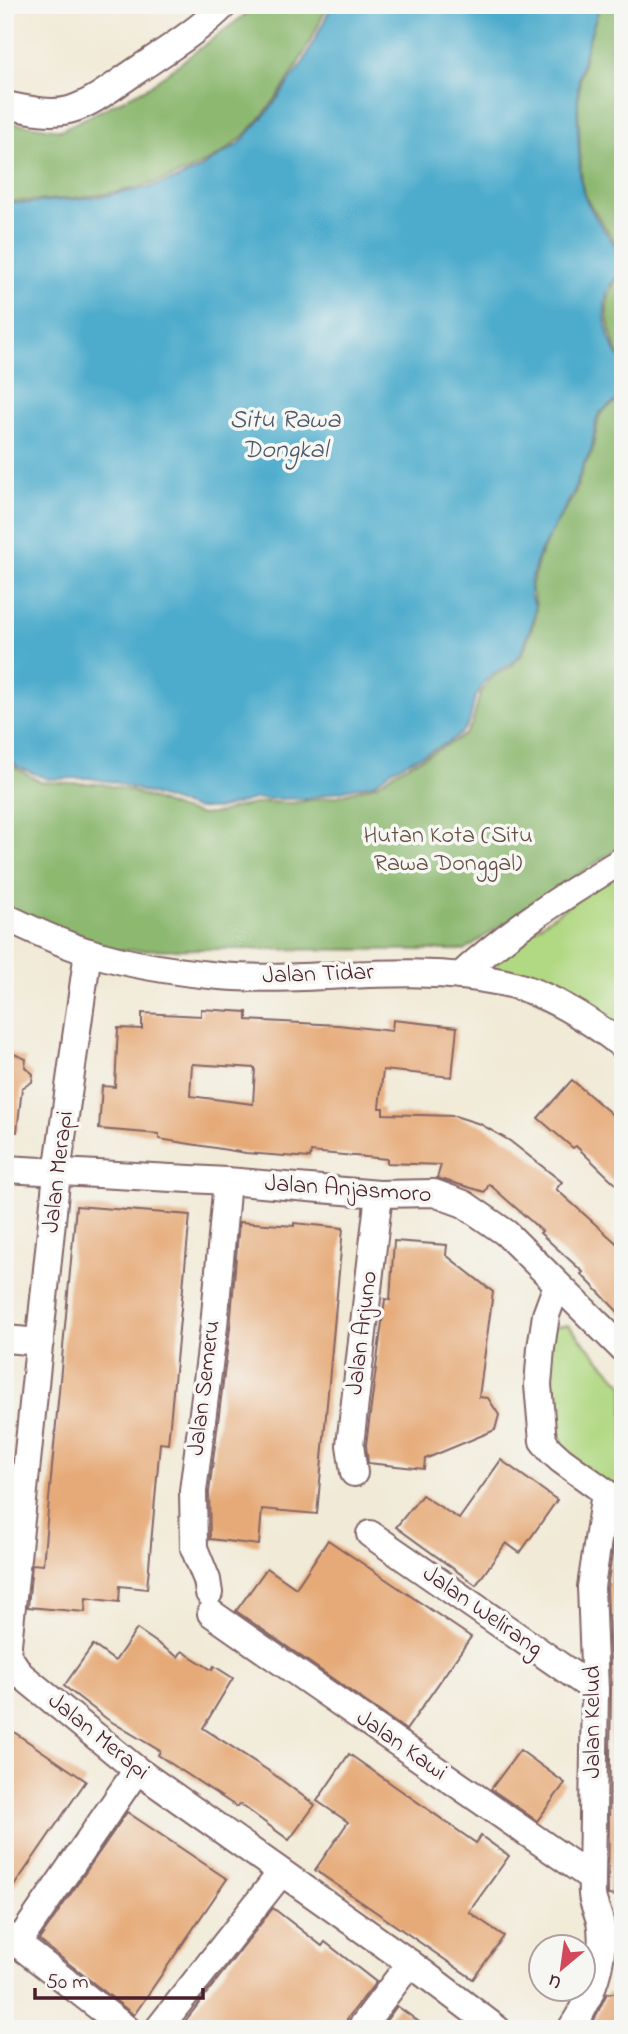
<svg xmlns="http://www.w3.org/2000/svg" width="628" height="2034" font-family="'Indie Flower',sans-serif">
<rect width="100%" height="100%" fill="#f6f6f2"/>
<filter id="ink" filterUnits="userSpaceOnUse"><feTurbulence type="fractalNoise" baseFrequency=".0143" numOctaves="2"/><feDisplacementMap in="SourceGraphic" scale="14" xChannelSelector="R" yChannelSelector="G"/><feConvolveMatrix kernelMatrix="1 2 1 2 8 2 1 2 1" color-interpolation-filters="sRGB"/></filter>
<filter id="wash" filterUnits="userSpaceOnUse"><feTurbulence type="fractalNoise" baseFrequency=".00686" numOctaves="4" result="noise"/><feDisplacementMap in="SourceGraphic" scale="28" xChannelSelector="R" yChannelSelector="G"/><feGaussianBlur stdDeviation="1.57" result="paint"/><feColorMatrix in="noise" values="0 0 0 0 0 0 0 0 0 0 0 0 0 0 0 0 0 1.4 0 .05"/><feComposite in="paint" operator="in"/></filter>
<g filter="url(#wash)">
<rect width="100%" height="100%" fill="#f1ead7"/>
<g fill="#b1d882" stroke="#7e7c56" stroke-width="2">
<path d="M623,868V1056L484,964Z"/>
<path d="M568,1325L623,1385V1505L538,1445L540,1329Z"/>
</g>
<g fill="#8cb870" stroke="#6b6c4e" stroke-width="2">
<path d="M258,5H328C306,52 279,104 240,139C180,191 82,201 5,201V122L61,130L147,88Z"/>
<path d="M600,5H623V254L589,203L583,189L581,170L578,105L580,78L586,50Z"/>
<path d="M623,269V360C616,352 614,344 611,334C603,306 607,292 623,269Z"/>
<path d="M623,398V845L464,950L201,949L89,951L5,920V755L16,768L41,782L102,784L129,790L179,809L202,815L220,813L234,808L265,802L292,803L338,796L378,784L398,770L445,746L464,735L472,724L480,694L488,682L495,675L512,666L523,653L535,619L536,605L531,588L539,558L549,536L574,496L584,466L592,453L599,417L603,411Z"/>
</g>
<path fill="#4daccc" stroke="#4c667c" stroke-width="2" d="M332,5H600C592,29 583,53 579,77C576,102 578,128 579,152C580,169 579,185 586,200C592,212 603,229 612,241C615,246 622,252 623,258C624,270 615,277 610,286C599,308 607,345 623,362V396L599,413L596,421L591,451L583,465L573,493L539,554L530,583V595L535,606L533,620L521,653L511,664L495,672L484,682L475,698L469,723L461,733L447,743L393,769L375,783L306,799H254L218,809H196L114,782L87,778L47,779L18,767L5,753V203H29L98,197L148,188L177,179L199,169L240,143L271,108L304,61Z"/>
<g id="blocks">
<g fill="#e6aa78" fill-rule="evenodd">
<path d="M201,1009L247,1012V1020L338,1025L392,1031L393,1020L457,1027L452,1077L383,1070L379,1108H383V1114L455,1116L480,1124L510,1141L562,1182L556,1189L623,1249V1317L581,1274L583,1272L540,1233L542,1231L489,1184L485,1192L437,1178L441,1165L387,1163V1159L311,1152L310,1158L246,1153L159,1139V1134L99,1129L102,1086L115,1087L118,1028L142,1029V1013L201,1016ZM192,1064L255,1068L253,1104L190,1096Z"/>
<path d="M5,1050L26,1059L25,1067L33,1074L32,1082L22,1088L17,1132L5,1131Z"/>
<path d="M572,1080L623,1124V1191L576,1146L573,1148L538,1118Z"/>
<path d="M76,1206L190,1215L168,1444L160,1443L147,1589L120,1586L119,1602L86,1598L85,1612L28,1607L32,1564L43,1565Z"/>
<path d="M239,1222L294,1226V1223L343,1228L317,1514L262,1509L259,1545L210,1539L209,1492L230,1328Z"/>
<path d="M394,1241L447,1245L446,1255L493,1292L479,1397L488,1398L499,1415L495,1430L425,1459L424,1469L368,1463L366,1445L385,1299L390,1300Z"/>
<path d="M501,1460L557,1500L520,1553L506,1543L476,1585L396,1527L422,1495L459,1519Z"/>
<path d="M623,1538V1896L608,1895V1891L611,1690L607,1588L614,1540Z"/>
<path d="M328,1540L471,1637L406,1730L236,1611L267,1568L296,1588Z"/>
<path d="M137,1629L178,1657L182,1651L212,1670L214,1666L233,1678L203,1728L272,1773L315,1805L289,1840L240,1804L237,1807L158,1755L160,1751L107,1719L64,1686L93,1645L115,1661Z"/>
<path d="M5,1726L86,1781L5,1899Z"/>
<path d="M520,1750L565,1783L537,1821L491,1789Z"/>
<path d="M349,1754L476,1843L481,1836L509,1856L469,1912L504,1936L473,1979L315,1870L348,1822L317,1801Z"/>
<path d="M127,1812L227,1879L134,2015L39,1940Z"/>
<path d="M273,1908L322,1946L325,1942L376,1982L347,2019L345,2029H179Z"/>
<path d="M607,1993H623V2029H592V2024Z"/>
<path d="M397,2006L429,2029H380Z"/>
</g>
</g>
</g>
<g filter="url(#ink)">
<use href="#blocks" fill-opacity="0" stroke="#846667" stroke-width="2"/>
<g fill="none" stroke-linecap="round" stroke-linejoin="round">
<defs>
<g id="minor">
<path d="M5,105C25,109 49,115 69,110C91,104 111,88 130,75C162,53 196,33 224,5"/>
<path d="M5,917C32,929 60,944 89,952C130,965 177,972 220,976C313,984 408,962 501,982C543,990 590,1020 623,1046"/>
<path d="M88,952L57,1173L7,1654L20,1674L137,1770L410,1963L497,2029"/>
<path d="M460,976C509,930 565,895 623,860"/>
<path d="M5,1169L227,1181L379,1194L434,1193L464,1204L506,1233L623,1349"/>
<path d="M557,1285L546,1315L541,1348L538,1385L543,1441L551,1451L561,1460L623,1505"/>
<path d="M5,1339L40,1342"/>
<path d="M354,1473L350,1445L379,1194"/>
<path d="M370,1534L595,1690"/>
<path d="M209,1593L207,1580L194,1548L193,1491L214,1326L227,1181"/>
<path d="M211,1613L592,1878"/>
<path d="M5,1934L127,2029"/>
<path d="M18,1943L137,1770"/>
<path d="M158,2029L281,1873"/>
<path d="M360,2029L410,1963"/>
<path d="M571,2029C591,1999 607,1957 600,1921C598,1914 595,1907 593,1900C591,1893 592,1886 592,1878L595,1690L591,1587L605,1493"/>
</g>
</defs>
<use href="#minor" stroke="#846667" stroke-width="30"/>
<use href="#minor" stroke="#fff" stroke-width="26"/>
</g>
</g>
<g text-anchor="middle" dominant-baseline="central" stroke-width="7" stroke-linejoin="round" paint-order="stroke">
<g font-size="24" fill="#644d41" stroke="#f6f6f2">
<text x="448" y="836">Hutan Kota (Situ<tspan x="448" dy="28">Rawa Donggal)</tspan></text>
</g>
<g font-size="24" fill="#4a1f2b" stroke="#f6f6f2">
<text transform="translate(318 975) rotate(-2)">Jalan Tidar</text>
<text transform="translate(59 1172) rotate(-83)">Jalan Merapi</text>
<text transform="translate(348 1190) rotate(4)">Jalan Anjasmoro</text>
<text transform="translate(363 1333) rotate(-83)">Jalan Arjuno</text>
<text transform="translate(205 1388) rotate(-83)">Jalan Semeru</text>
<text transform="translate(482 1612) rotate(35)">Jalan Welirang</text>
<text transform="translate(593 1722) rotate(-90)">Jalan Kelud</text>
<text transform="translate(98 1737) rotate(39)">Jalan Merapi</text>
<text transform="translate(401 1746) rotate(35)">Jalan Kawi</text>
</g>
<g font-size="26" font-style="italic" fill="#4b576b" stroke="#f6f6f2">
<text x="285" y="421">Situ Rawa<tspan x="285" dy="30">Dongkal</tspan></text>
</g>
</g>
<rect width="628" height="2034" fill="none" stroke="#f6f6f2" stroke-width="28"/>
<g transform="translate(562 1968) rotate(209)"><circle r="33" fill="#f6f6f2" stroke="#b1a0a2" stroke-width="2"/>
<path d="M0-5L12 26L0 18L-12 26Z" fill="#d1495b"/>
<text y="-10" font-size="19" font-weight="bold" text-anchor="middle" fill="#4a1f2b">U</text>
</g>
<path d="M35 1988v10h168v-10" fill="none" stroke="#4a1f2b" stroke-width="3.5"/>
<text x="46" y="1988" font-size="21" fill="#4a1f2b" stroke="#f6f6f2" stroke-width="5" paint-order="stroke">50 m</text>
</svg>
